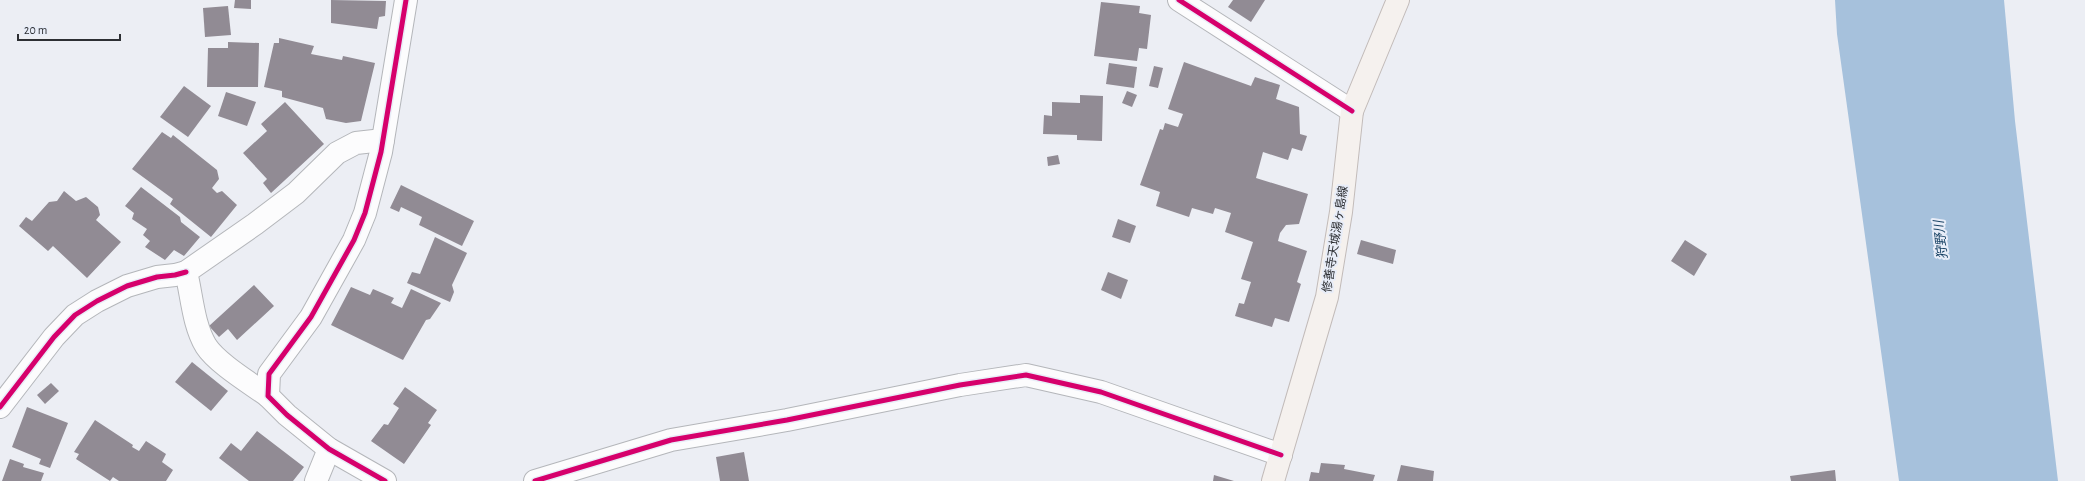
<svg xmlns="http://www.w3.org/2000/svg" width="2085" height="481" viewBox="0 0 2085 481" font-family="'Alegreya Sans','Noto Sans JP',sans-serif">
  <rect width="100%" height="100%" fill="#eceef4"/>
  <path fill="#a6c1dc" d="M1835,0h169l11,121 43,360h-159l-62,-447z"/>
  <g fill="#918b94">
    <path d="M235,0h16v9l-17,-1z"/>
    <path d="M331,0l55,1 -1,15 -6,1 -2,12 -46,-6z"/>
    <path d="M1233,0h32l-14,22 -23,-15z"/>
    <path d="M1101,2l39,4 -1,7 12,2 -4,34 -8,-1 -2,13 -43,-5z"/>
    <path d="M228,6l3,29 -26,2 -2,-29z"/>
    <path d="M279,38l35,8 -3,8 31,6 1,-4 32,7 -14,58 -15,2 -20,-4 -3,-11 -41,-11v-6l-18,-4 10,-44h5z"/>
    <path d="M228,42l31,1 -1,44h-51l1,-39h20z"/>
    <path d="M1184,62l67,24 4,-9 25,8 -4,14 23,8 1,27 7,2 -5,15 -10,-3 -4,12 -25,-8 -7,26 52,16 -9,30 -13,1 -6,8 -2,8 29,10 -10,31 4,2 -12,38 -14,-4 -3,9 -37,-11 4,-13 5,1 7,-22 -10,-3 12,-37 -28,-10 6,-19 -16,-5 -2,6 -21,-6 -3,9 -33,-11 4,-14 -20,-7 20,-56 3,1 2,-7 13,4 5,-13 -15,-5z"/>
    <path d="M1109,63l28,4 -3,21 -28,-4z"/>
    <path d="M1154,66l9,2 -5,20 -9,-2z"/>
    <path d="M184,86l27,20 -23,31 -28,-20z"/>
    <path d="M1127,91l10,4 -5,12 -10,-4z"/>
    <path d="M226,92l30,10 -9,24 -29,-10z"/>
    <path d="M1080,95l23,1 -1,45 -25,-1v-5l-34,-1 1,-19 8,1v-14l28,1z"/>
    <path d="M285,102l39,42 -53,49 -8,-10 4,-4 -24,-26 24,-22 -6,-7z"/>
    <path d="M162,132l9,6 2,-3 44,35 2,9 -7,9 5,5 5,-2 15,14 -26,32 -41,-33 3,-5 -41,-30z"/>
    <path d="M1058,155l2,9 -12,2 -1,-9z"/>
    <path d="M401,185l73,36 -12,25 -43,-21 3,-8 -21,-10 -2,5 -9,-4z"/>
    <path d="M141,187l39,30 1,5 19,15 -16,19 -10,-6 -9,10 -20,-13 5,-6 -7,-6 4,-6 -15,-10 2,-6 -9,-7z"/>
    <path d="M64,191l12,10 10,-4 12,10 2,8 -4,5 25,22 -34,36 -34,-32 -5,5 -29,-25 7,-9 6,4 17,-19 8,-1z"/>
    <path d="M1118,219l18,7 -6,17 -18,-6z"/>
    <path d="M435,237l32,16 -15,32 2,7 -4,10 -43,-19 5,-11 8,2z"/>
    <path d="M1361,240l35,10 -3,14 -36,-10z"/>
    <path d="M1685,240l22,14 -13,22 -23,-15z"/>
    <path d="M1108,272l20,8 -7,19 -20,-9z"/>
    <path d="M254,285l20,21 -37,34 -9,-11 -9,8 -10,-11z"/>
    <path d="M351,287l19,8 3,-6 21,9 -3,5 11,5 9,-19 30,14 -11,16 -4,1 -23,40 -72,-35z"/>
    <path d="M192,362l36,29 -17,20 -36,-29z"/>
    <path d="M51,383l8,8 -14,13 -8,-9z"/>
    <path d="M405,387l32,23 -9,13 3,2 -27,39 -33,-23 13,-17 4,1 11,-17 -6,-4z"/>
    <path d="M27,407l41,16 -18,45 -11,-4 2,-5 -29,-12z"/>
    <path d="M95,420l38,25 -1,2 7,4 7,-10 20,13 -4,8 11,8 -7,11h-47l-6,-4 -3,4 -34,-22 3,-5 -5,-2z"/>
    <path d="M257,431l47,36 -11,14h-44l-30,-23 12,-15 10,8z"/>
    <path d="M744,452l5,29h-29l-4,-24z"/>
    <path d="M10,459l14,5 -1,3 21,6 -3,8h-39z"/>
    <path d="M1321,463l24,2 -1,4 31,6 -2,6h-64l2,-9 8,1z"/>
    <path d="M1401,465l33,6 -1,10h-36z"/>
    <path d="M1835,470l1,11h-45l-1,-5z"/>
    <path d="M1214,475l20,6h-21z"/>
  </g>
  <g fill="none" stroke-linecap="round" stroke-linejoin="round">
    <g stroke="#b4b6ba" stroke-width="24">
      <g id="minor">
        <path d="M1179,0l173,111"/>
        <path d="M268,396c-18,-13 -51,-33 -62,-50 -13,-22 -14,-50 -20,-74l69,-48 41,-31 41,-40 19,-10 27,-3"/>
        <path d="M0,407l54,-70 21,-22 22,-14 30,-15 30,-9 18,-2 11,-3"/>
        <path d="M316,481l13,-32"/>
        <path d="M385,481l-56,-32 -42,-34 -19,-19 1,-22 42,-57 43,-77 11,-27 16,-61 25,-152"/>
        <path d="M535,481l136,-41 116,-20 173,-35 66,-10 75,17 180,63"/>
      </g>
    </g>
    <g stroke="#c2bbb9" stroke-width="24">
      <path id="major" d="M1273,481l54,-184 14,-85 11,-101 46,-111"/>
    </g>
    <use href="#minor" stroke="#fcfcfd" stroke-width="22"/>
    <use href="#major" stroke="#f5f1ee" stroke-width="22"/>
    <g stroke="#e8edf8" stroke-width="8">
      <g id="cycleway">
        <path d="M1179,0l173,111"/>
        <path d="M0,407l54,-70 21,-22 22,-14 30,-15 30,-9 18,-2 11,-3"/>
        <path d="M385,481l-56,-32 -42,-34 -19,-19 1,-22 42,-57 43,-77 11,-27 16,-61 25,-152"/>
        <path d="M535,481l136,-41 116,-20 173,-35 66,-10 75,17 180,63"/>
      </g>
    </g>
    <use href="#cycleway" stroke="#d6006c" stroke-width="5"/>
  </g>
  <g text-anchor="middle" stroke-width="4" stroke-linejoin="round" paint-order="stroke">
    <g font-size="12" fill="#2d2f33" stroke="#e8edf8">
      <text transform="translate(1335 239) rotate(-81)" y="4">修善寺天城湯ヶ島線</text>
    </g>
    <g font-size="13" font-style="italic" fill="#113c5f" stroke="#e8edf8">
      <text transform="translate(1940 240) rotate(-96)" y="5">狩野川</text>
    </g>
  </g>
  <path d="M18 34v6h102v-6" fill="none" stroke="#2d2f33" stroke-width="2"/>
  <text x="24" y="34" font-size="12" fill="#2d2f33" stroke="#e8edf8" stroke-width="3" paint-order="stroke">20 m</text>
</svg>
